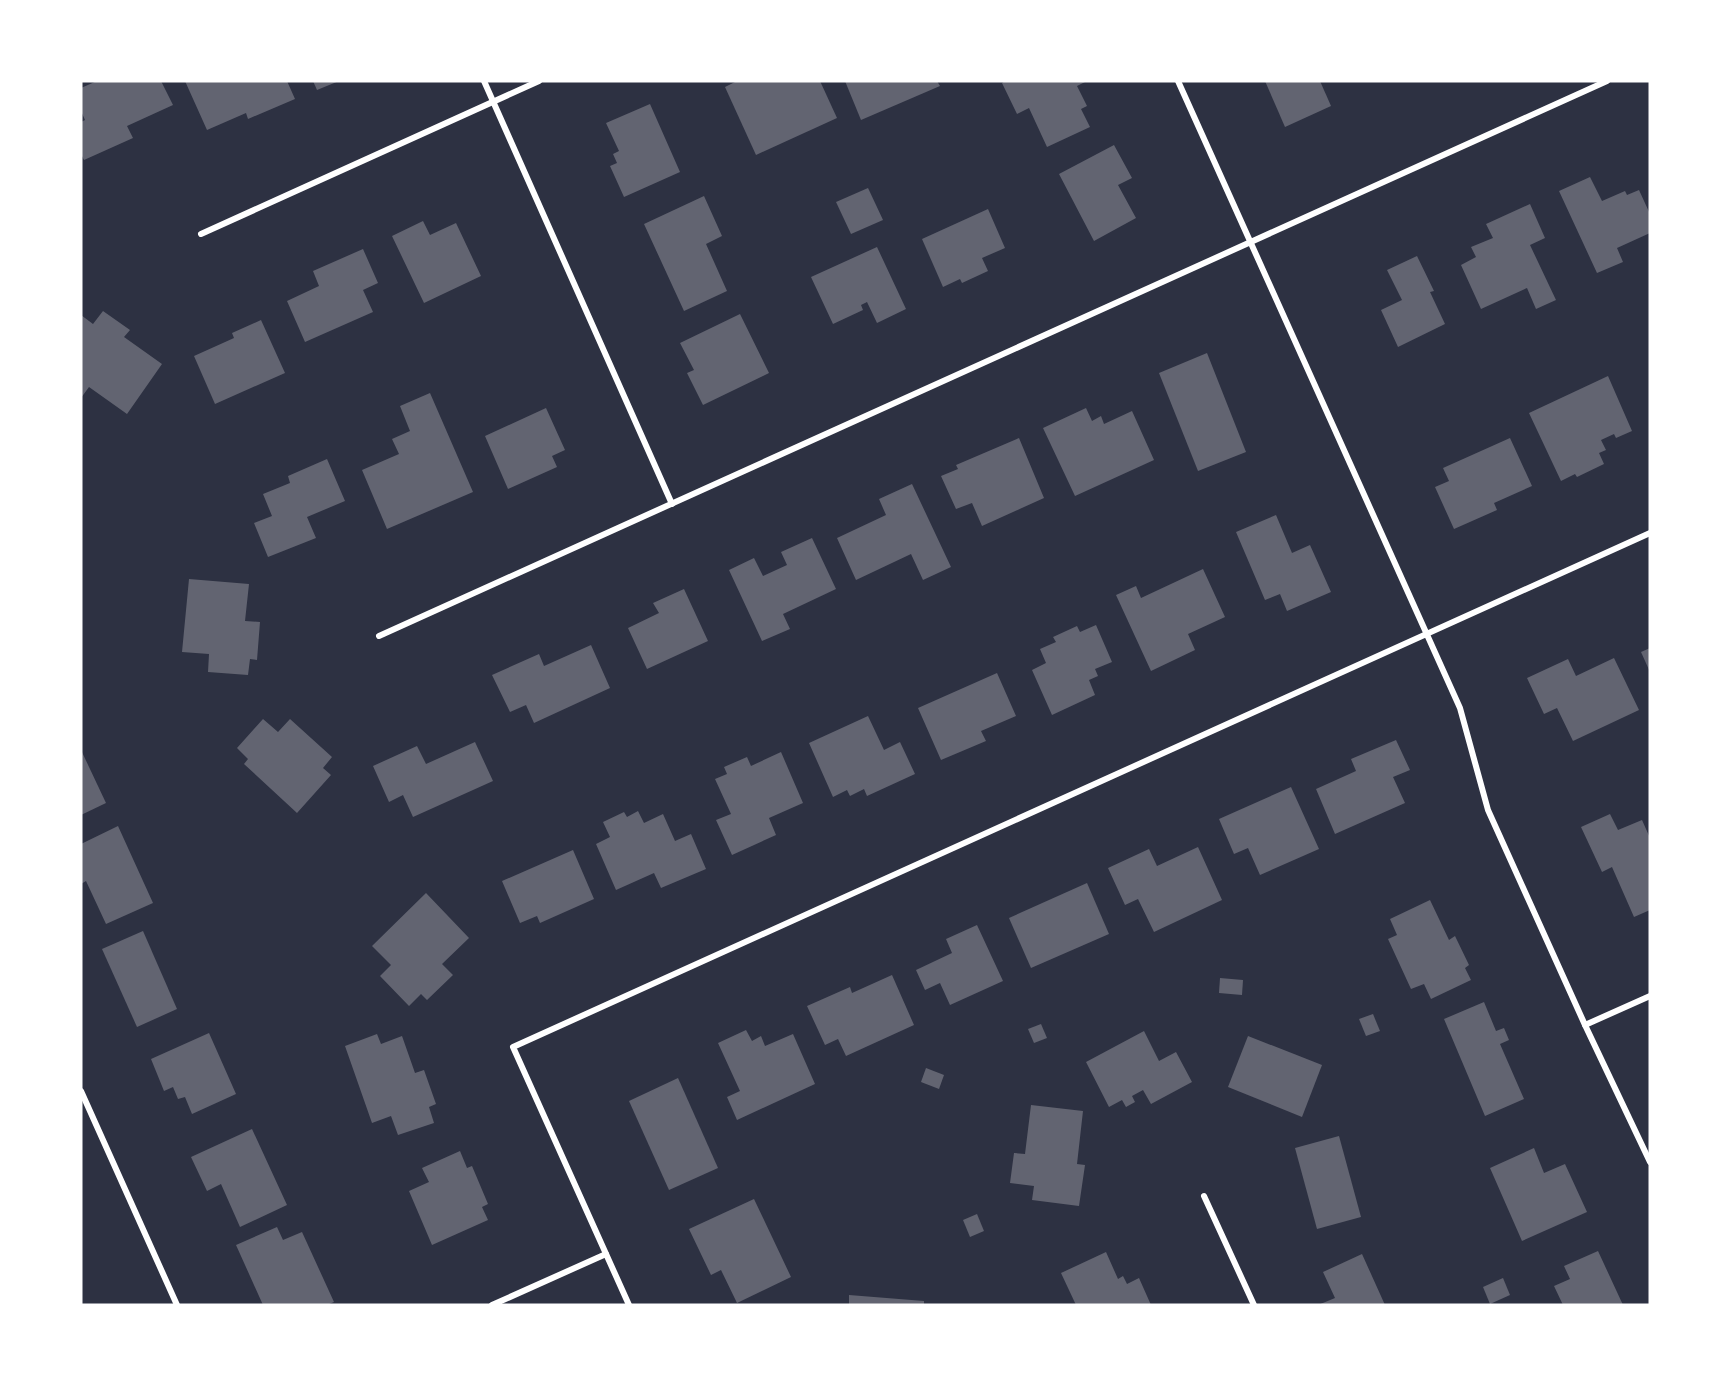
<svg xmlns="http://www.w3.org/2000/svg" width="1731" height="1386" viewBox="0 0 1731 1386" font-family="'IBM Plex Sans',sans-serif">
  <rect width="100%" height="100%" fill="#2d3142"/>
  <g fill="#626471">
    <path d="M97,81h64l12,24 -46,21 6,12 -49,22 -3,-6v-32l4,-2 -4,-9v-23z"/>
    <path d="M185,81h102l8,18 -47,20 -2,-6 -39,17z"/>
    <path d="M313,81h26l-22,9z"/>
    <path d="M737,81h83l17,37 -81,37 -31,-68z"/>
    <path d="M845,81h92l3,5 -79,34z"/>
    <path d="M1005,81h82l-10,5 10,20 -6,3 9,18 -43,20 -18,-39 -12,6 -15,-31z"/>
    <path d="M1265,81h55l11,25 -46,21z"/>
    <path d="M650,104l30,68 -56,25 -14,-31 7,-3 -4,-9 6,-3 -13,-28z"/>
    <path d="M1114,145l18,33 -14,7 18,33 -42,23 -35,-67z"/>
    <path d="M1590,177l12,24 23,-10 2,4 12,-5 11,24v19l-33,15 6,14 -26,11 -38,-82z"/>
    <path d="M868,188l15,32 -32,14 -15,-32z"/>
    <path d="M704,196l18,40 -16,8 21,47 -43,20 -40,-87z"/>
    <path d="M1530,204l15,34 -15,7 26,55 -20,9 -9,-21 -46,21 -20,-44 15,-8 -5,-10 22,-9 -7,-14z"/>
    <path d="M988,209l17,39 -23,10 6,13 -26,12 -2,-4 -17,8 -21,-48z"/>
    <path d="M423,221l7,14 26,-12 25,53 -57,27 -32,-67z"/>
    <path d="M877,247l29,62 -29,14 -10,-21 -6,3 2,5 -30,14 -22,-47z"/>
    <path d="M363,249l15,34 -15,7 10,22 -68,30 -18,-41 32,-15 -6,-15z"/>
    <path d="M1417,256l17,35 -4,1 15,32 -47,23 -17,-37 21,-10 -15,-30z"/>
    <path d="M103,311l27,19 -6,7 38,27 -35,50 -38,-27 -8,11v-83l12,9z"/>
    <path d="M740,314l29,59 -66,32 -16,-32 7,-3 -14,-27z"/>
    <path d="M261,320l24,53 -70,31 -21,-48 40,-18 -2,-5z"/>
    <path d="M1207,353l39,99 -48,19 -39,-98z"/>
    <path d="M1608,376l24,55 -16,7 -2,-4 -13,6 5,10 -7,3 5,11 -27,13 -2,-3 -14,7 -32,-68z"/>
    <path d="M430,393l43,99 -86,37 -25,-59 37,-16 -7,-15 18,-8 -10,-25z"/>
    <path d="M546,408l19,42 -13,6 5,11 -49,22 -23,-53z"/>
    <path d="M1086,408l6,13 9,-5 3,8 28,-13 22,49 -79,36 -32,-68z"/>
    <path d="M1019,438l25,60 -62,28 -10,-23 -16,6 -15,-33 17,-7 -2,-4z"/>
    <path d="M1510,438l22,48 -38,17 3,7 -43,19 -19,-42 14,-6 -6,-13z"/>
    <path d="M327,459l18,42 -38,16 9,21 -48,19 -14,-34 18,-7 -9,-22 27,-11 -2,-7z"/>
    <path d="M912,484l39,83 -28,13 -12,-26 -55,26 -19,-42 49,-23 -7,-16z"/>
    <path d="M1276,515l16,38 18,-8 21,47 -44,19 -7,-17 -15,6 -29,-68z"/>
    <path d="M812,538l24,51 -53,25 7,15 -28,12 -33,-71 25,-12 9,18 24,-11 -6,-13z"/>
    <path d="M1203,569l22,48 -37,17 7,16 -44,21 -35,-76 20,-9 5,12z"/>
    <path d="M189,579l60,5 -4,37 15,1 -3,38 -7,-1 -2,16 -40,-3 1,-18 -27,-2z"/>
    <path d="M684,589l24,52 -61,28 -19,-41 31,-15 -6,-10z"/>
    <path d="M1096,625l16,37 -17,7 3,7 -9,4 6,15 -43,20 -20,-45 14,-7 -6,-14 16,-7 -3,-5 24,-11 3,6z"/>
    <path d="M591,645l19,43 -76,35 -8,-18 -16,7 -18,-37 47,-21 5,12z"/>
    <path d="M1650,648v24l-9,-20z"/>
    <path d="M1614,658l25,52 -66,31 -16,-33 -13,6 -17,-36 41,-19 8,17z"/>
    <path d="M997,673l19,43 -35,15 5,10 -45,19 -23,-52z"/>
    <path d="M868,716l16,34 16,-8 15,32 -48,22 -3,-7 -14,7 -3,-6 -14,7 -24,-54z"/>
    <path d="M263,719l15,13 12,-13 42,38 -9,11 8,7 -34,38 -53,-49 4,-5 -11,-11z"/>
    <path d="M1396,740l14,30 -17,7 12,26 -70,31 -19,-45 40,-18 -5,-12z"/>
    <path d="M475,742l18,39 -80,36 -10,-22 -14,7 -16,-36 44,-20 9,18z"/>
    <path d="M81,750l25,53 -25,12z"/>
    <path d="M781,752l22,51 -34,15 7,17 -44,20 -16,-35 15,-6 -16,-35 12,-5 -3,-7 23,-10 4,9z"/>
    <path d="M1291,787l28,62 -59,26 -12,-27 -14,6 -15,-35z"/>
    <path d="M638,811l6,12 19,-9 12,27 16,-7 15,35 -45,19 -7,-15 -38,17 -20,-46 14,-7 -7,-15 21,-10 3,5z"/>
    <path d="M1610,814l8,16 24,-10 8,18v72l-16,7 -22,-50 -10,5 -21,-45z"/>
    <path d="M118,826l35,77 -47,21 -20,-43 -5,3v-40z"/>
    <path d="M1198,847l24,53 -68,32 -16,-33 -13,6 -17,-37 41,-19 8,17z"/>
    <path d="M573,850l21,49 -54,24 -3,-7 -17,7 -18,-42z"/>
    <path d="M1087,883l22,51 -78,34 -22,-50z"/>
    <path d="M426,893l43,45 -27,26 11,11 -26,25 -6,-6 -12,12 -29,-30 11,-11 -19,-19z"/>
    <path d="M1430,900l19,40 6,-4 14,29 -4,3 6,12 -40,19 -7,-15 -13,5 -23,-50 9,-4 -7,-16z"/>
    <path d="M977,925l26,56 -53,24 -10,-22 -15,7 -9,-20 36,-17 -6,-14z"/>
    <path d="M143,931l34,78 -40,18 -35,-78z"/>
    <path d="M892,975l22,50 -68,31 -8,-17 -13,6 -18,-39 43,-19 2,6z"/>
    <path d="M1220,978l23,2 -1,15 -23,-2z"/>
    <path d="M1484,1002l12,29 8,-3 5,12 -9,4 24,55 -39,17 -41,-97z"/>
    <path d="M1373,1014l7,17 -14,5 -7,-17z"/>
    <path d="M1041,1024l6,14 -13,5 -6,-14z"/>
    <path d="M746,1030l6,11 9,-5 4,10 28,-12 22,50 -78,36 -10,-23 13,-6 -22,-48z"/>
    <path d="M1144,1031l15,30 17,-9 16,30 -41,22 -8,-14 -11,6 3,6 -9,5 -4,-7 -13,7 -23,-45z"/>
    <path d="M209,1033l27,61 -44,20 -7,-17 -7,2 -5,-12 -9,4 -13,-32z"/>
    <path d="M377,1034l4,10 21,-8 13,37 9,-3 12,34 -7,3 5,16 -36,12 -7,-19 -19,7 -27,-77z"/>
    <path d="M1248,1036l74,29 -20,52 -74,-30z"/>
    <path d="M926,1068l18,7 -5,14 -18,-7z"/>
    <path d="M678,1078l40,90 -49,22 -40,-89z"/>
    <path d="M1031,1105l52,6 -6,53 8,1 -6,41 -47,-6 2,-14 -24,-3 4,-30 11,1z"/>
    <path d="M252,1129l35,76 -47,22 -19,-43 -14,7 -16,-34z"/>
    <path d="M1339,1136l22,81 -44,12 -22,-81z"/>
    <path d="M1534,1148l10,25 21,-9 22,48 -65,29 -32,-73z"/>
    <path d="M460,1151l7,17 5,-2 16,38 -6,3 6,13 -56,25 -23,-54 20,-9 -7,-14z"/>
    <path d="M754,1199l37,78 -54,26 -16,-33 -10,5 -22,-46z"/>
    <path d="M977,1214l7,17 -14,6 -7,-17z"/>
    <path d="M277,1227l6,13 19,-8 32,70 -7,3h-64l-27,-60z"/>
    <path d="M1598,1251l25,54h-60l-9,-19 16,-7 -6,-13z"/>
    <path d="M1106,1252l12,27 5,-3 4,8 12,-6 12,27h-75l-15,-32z"/>
    <path d="M1362,1254l23,51h-67l17,-7 -12,-26z"/>
    <path d="M1503,1278l7,17 -20,9 -7,-17z"/>
    <path d="M849,1295l75,6v4h-75z"/>
  </g>
  <g fill="none" stroke-linecap="round" stroke-linejoin="round">
    <g stroke="#fff" stroke-width="6">
      <path d="M484,81l188,423"/>
      <path d="M1178,81l282,627 28,102 97,215 65,137"/>
      <path d="M201,234l338,-153"/>
      <path d="M379,636l1228,-555"/>
      <path d="M1585,1025l65,-29"/>
      <path d="M81,1091l96,214"/>
      <path d="M1204,1196l50,109"/>
      <path d="M492,1305l114,-51"/>
      <path d="M629,1305l-116,-258 1137,-514"/>
    </g>
  </g>
  <rect width="1731" height="1386" fill="none" stroke="#ffffff" stroke-width="165"/>
</svg>
